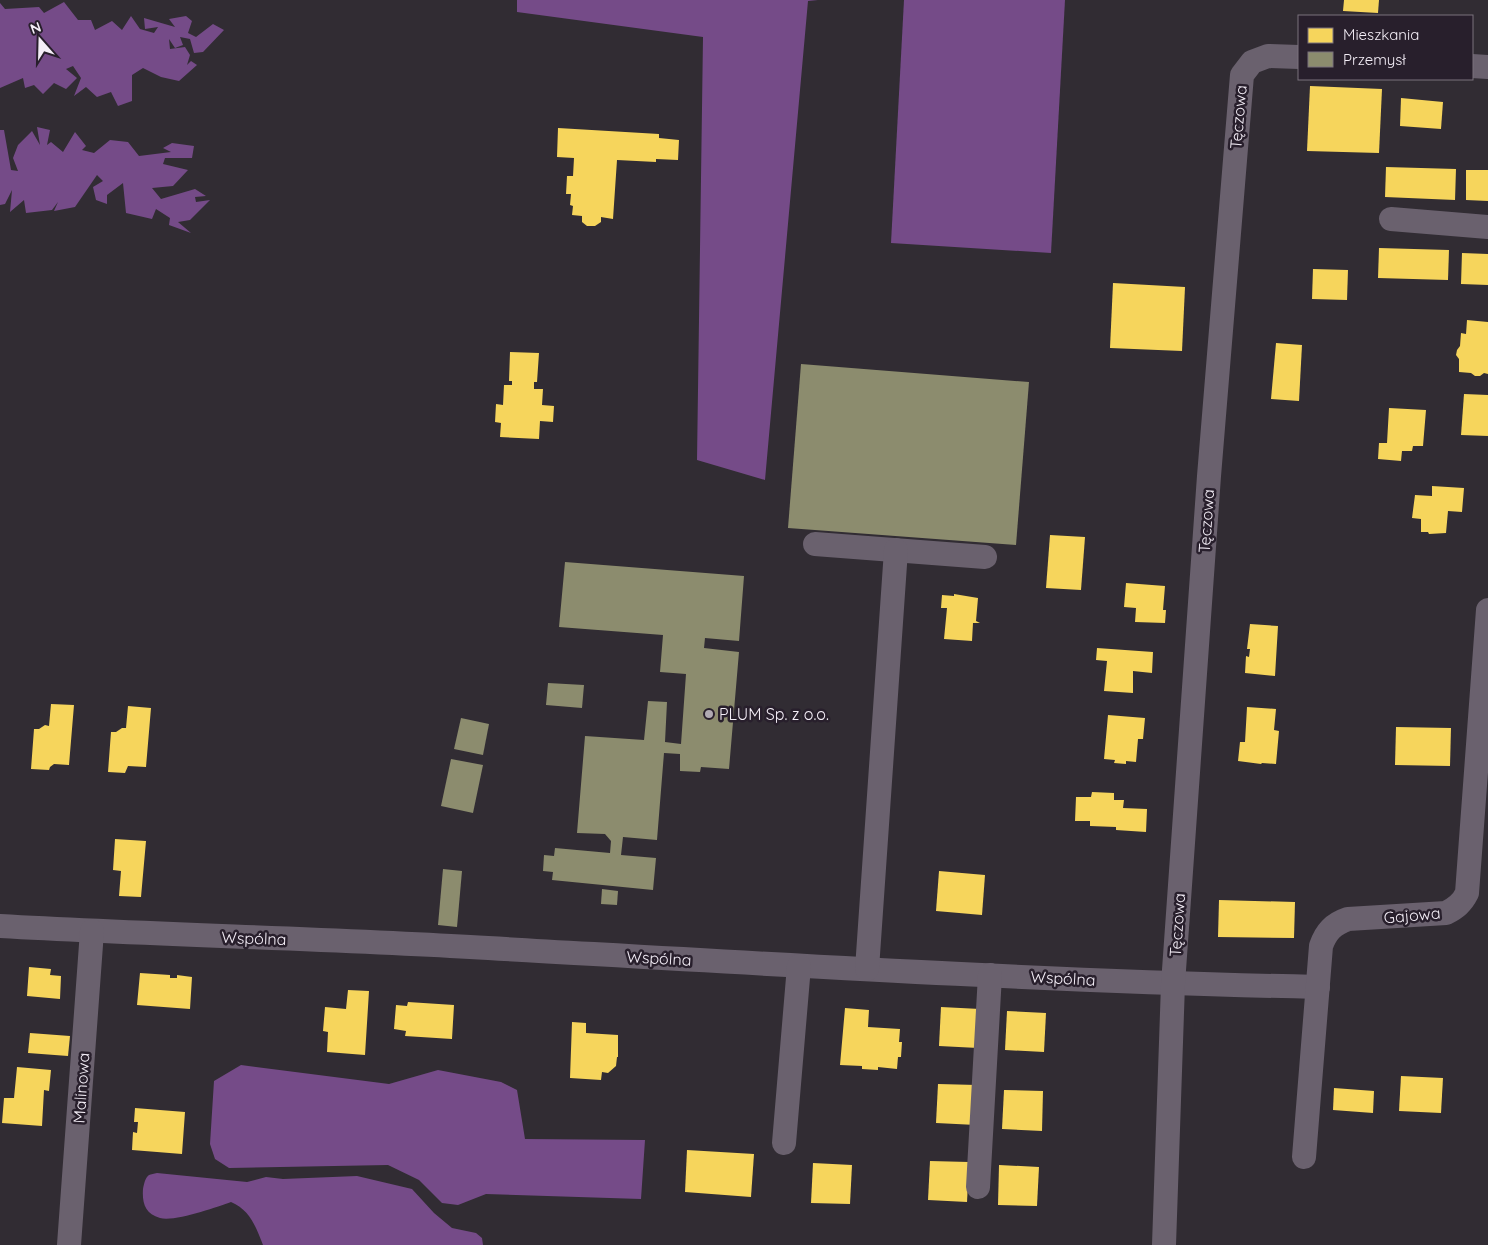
<svg xmlns="http://www.w3.org/2000/svg" width="1488" height="1245" viewBox="0 0 1488 1245" font-family="Quicksand,sans-serif">
  <rect width="100%" height="100%" fill="#312c33"/>
  <g fill="#754b88">
    <path d="M517,0h301l-10,1 -43,479 -68,-20 6,-423 -186,-25z"/>
    <path d="M904,0h161l-14,253 -160,-10z"/>
    <path d="M64,2l14,18h13l4,10 17,-9 10,9 9,-14 9,13 14,4 4,-6 -13,2 -1,-11 31,9 -6,-8 17,-3 6,5 -4,12 8,4 17,-13 11,6 -21,22 -9,1 -4,-14 -10,-2 3,8 -8,3 -6,-9 1,10 15,-2 5,8 -3,10 4,-4 6,4 -18,16 -18,-4 -18,-9 -11,7v26l-14,5 -7,-14 -14,5 -11,-10 -12,9 7,-18 -8,-12 -7,3 11,9 -11,11 -12,-6 -11,11 -9,-9 -9,3 -2,-10 -23,10v-85l5,6 34,-2 5,6z"/>
    <path d="M37,127l13,3 -3,15 4,-3 12,10 12,-20 11,14 -4,4 12,3 16,-13 18,2 11,14 32,-4 -8,-4 9,-5 22,3 -2,12h-27l-2,6 25,6 -15,16 -21,2 9,11 34,-10 11,7 -11,1 1,5 14,-2 -20,20 -12,2 13,11 -22,-8 1,-7 -14,-9 -4,10 -26,-6 -3,-30 -16,12v9l-11,-4 -3,-13 10,-6 -6,-6 -22,32 -21,4 4,-9 -6,8 -26,3 -2,-13 -14,12 2,-22 -7,14 -5,1v-75h4l7,40 7,1 -5,-13 5,-13 14,-14 8,14z"/>
    <path d="M241,1065l148,19 49,-14 63,12 16,8 8,49 120,1 -4,59 -155,-5 -28,11 -16,-2 -23,-23 -31,-15 -159,3 -14,-9 -5,-15 4,-63z"/>
    <path d="M157,1173l90,9 19,-5 17,2 74,-3 55,13 22,24 18,15 24,5 6,5 1,7h-220c-7,-18 -13,-35 -32,-43 -14,5 -56,20 -71,16 -15,-4 -18,-15 -17,-29 1,-5 2,-11 6,-14 2,-1 5,-1 8,-2z"/>
  </g>
  <g fill="#f6d55c">
    <path d="M1344,0h35l-1,13 -35,-2z"/>
    <path d="M1310,86l72,3 -3,64 -72,-2z"/>
    <path d="M1401,98l42,4 -2,27 -41,-3z"/>
    <path d="M558,128l101,6v4l20,2 -1,20 -22,-1v3l-39,-2 -4,59 -12,-2v5l-6,4h-8l-5,-4v-6l-10,-1 1,-9 -3,-1 1,-11h-5l1,-18h6l1,-18 -17,-1z"/>
    <path d="M1386,167l70,2 -1,31 -70,-3z"/>
    <path d="M1466,170h22v31l-22,-1z"/>
    <path d="M1379,248l70,2 -1,30 -70,-2z"/>
    <path d="M1462,253l26,1v31l-27,-1z"/>
    <path d="M1313,269l35,1 -1,30 -35,-1z"/>
    <path d="M1113,283l72,4 -3,64 -72,-3z"/>
    <path d="M1467,320l21,2v52l-4,-1 -4,3h-5l-4,-3 -12,-1v-13l-3,-4 1,-5 3,-4 1,-13 5,1z"/>
    <path d="M1276,343l26,2 -3,56 -28,-2z"/>
    <path d="M510,352l29,1 -2,29h-3v7h9l-1,16 12,1 -1,16 -13,-1 -1,18 -39,-2 1,-14 -6,-1 1,-18 7,1 1,-20h8v-4h-3z"/>
    <path d="M1464,394l24,1v41l-27,-1z"/>
    <path d="M1389,408l37,2 -3,36h-10l-1,5h-10l-1,10 -23,-2 1,-16h8z"/>
    <path d="M1432,486l32,2 -2,24 -14,-1 -2,22 -17,1 -1,-2h-7v-13l-9,-1 3,-23 17,1z"/>
    <path d="M1050,535l35,2 -4,53 -35,-2z"/>
    <path d="M1126,583l39,3 -2,24h3l-1,13 -30,-1 1,-14 -12,-1z"/>
    <path d="M954,594l24,4 -2,23 4,2h-7l-1,18 -28,-2 3,-31h-6l1,-13 12,1z"/>
    <path d="M1250,624l28,2 -3,50 -30,-3 1,-17 3,1 1,-8h-3z"/>
    <path d="M1097,648l56,4 -1,21 -19,-2v22l-29,-2 3,-30 -11,-1z"/>
    <path d="M51,704l23,1 -5,60 -15,-1 -4,3 -1,3 -18,-1 3,-40h5l6,-4 4,1z"/>
    <path d="M128,706l23,2 -5,59 -18,-1 -3,7 -17,-1 3,-40h5l6,-4h4z"/>
    <path d="M1247,707l29,2 -2,21 5,1 -3,33 -14,-1 -1,1 -23,-3 2,-19h5z"/>
    <path d="M1108,715l37,3 -2,21h-5l-2,23 -10,-1v3l-12,-1 1,-3 -11,-1z"/>
    <path d="M1396,727l55,1 -1,38 -55,-1z"/>
    <path d="M1092,792l22,1v7h10l-1,8 24,1 -1,23 -30,-2v-3l-26,-1v-5h-15l1,-24h15z"/>
    <path d="M115,839l31,2 -5,56 -22,-1 2,-25 -8,-1z"/>
    <path d="M939,871l46,4 -3,40 -46,-4z"/>
    <path d="M1219,900l76,2 -1,36 -76,-1z"/>
    <path d="M29,967l22,2 -1,6 11,1 -1,23 -33,-3z"/>
    <path d="M140,973l30,2v3h7v-3l15,2 -2,32 -53,-4z"/>
    <path d="M348,990l21,1 -4,64 -38,-3 1,-20 -5,-1 2,-24 21,2z"/>
    <path d="M408,1002l46,3 -2,34 -47,-3 1,-5 -12,-2 2,-24 11,1z"/>
    <path d="M941,1007l39,2 -2,39 -39,-2z"/>
    <path d="M845,1008l24,2 -1,17 32,2 -1,13h3l-1,15h-3l-1,12 -19,-2v3l-16,-1v-3l-22,-1z"/>
    <path d="M1007,1011l39,2 -2,39 -39,-2z"/>
    <path d="M572,1022l14,1v10l32,2v22h-1l-1,9 -8,7 -6,-1 -1,8 -31,-2z"/>
    <path d="M30,1033l40,3 -2,20 -40,-3z"/>
    <path d="M17,1067l34,3 -2,21 -5,-1 -2,36 -40,-3 2,-25h10z"/>
    <path d="M1401,1076l42,2 -2,35 -42,-2z"/>
    <path d="M938,1084l39,1 -1,40 -40,-2z"/>
    <path d="M1334,1088l40,3 -1,22 -40,-3z"/>
    <path d="M1004,1090l39,1 -1,40 -40,-2z"/>
    <path d="M135,1108l50,4 -3,42 -50,-4 1,-18 4,1 1,-11h-4z"/>
    <path d="M687,1150l67,4 -3,43 -66,-5z"/>
    <path d="M930,1161l39,1 -2,40 -39,-2z"/>
    <path d="M813,1163l39,2 -2,39 -39,-1z"/>
    <path d="M999,1165l40,2 -2,39 -39,-1z"/>
  </g>
  <g fill="#8c8c6e">
    <path d="M801,364l228,18 -13,163 -228,-17z"/>
    <path d="M565,562l179,14 -5,65 -34,-3 -1,10 35,4 -10,117 -28,-2 -1,5 -20,-1v-17l-16,-1 -7,87 -34,-3 -2,18 35,3 -3,32 -101,-10 1,-8 -10,-1 1,-16 10,1 1,-8 55,5 1,-12 -6,-7 -28,-1 8,-97 59,4 4,-39 19,1 -2,40 16,2 5,-70 -26,-2 3,-37 -104,-8z"/>
    <path d="M548,683l36,2 -2,23 -36,-3z"/>
    <path d="M461,718l28,6 -6,31 -29,-6z"/>
    <path d="M451,759l32,6 -10,48 -32,-7z"/>
    <path d="M443,869l19,2 -5,56 -19,-2z"/>
    <path d="M602,889l16,2 -1,14 -16,-1z"/>
  </g>
  <g fill="none" stroke-linecap="round" stroke-linejoin="round">
    <g stroke="#6a616e" stroke-width="24">
      <path d="M1472,66l16,1"/>
      <path d="M1391,219l97,8"/>
      <path d="M815,544l170,13"/>
      <path d="M0,926c157,9 314,12 470,21 283,16 565,34 848,40"/>
      <path d="M867,969l29,-419"/>
      <path d="M784,1143l15,-177"/>
      <path d="M1304,1157l17,-211c5,-14 12,-22 27,-27l98,-6c10,-5 16,-10 21,-20l21,-283"/>
      <path d="M978,1187l12,-212"/>
      <path d="M69,1245l23,-314"/>
      <path d="M1164,1245l9,-261 36,-508 33,-401 10,-13 16,-6 31,1"/>
    </g>
  </g>
  <circle fill="#b0aab2" stroke="#281f2c" stroke-width="2" cx="709" cy="714" r="5"/>
  <g text-anchor="middle" stroke-width="5" stroke-linejoin="round" paint-order="stroke">
    <g font-size="16" fill="#f4eef7" stroke="#281f2c">
      <text transform="translate(1238 117) rotate(-85)" y="6">Tęczowa</text>
      <text transform="translate(1206 521) rotate(-86)" y="6">Tęczowa</text>
      <text transform="translate(1412 915) rotate(-5)" y="6">Gajowa</text>
      <text transform="translate(1177 925) rotate(-86)" y="6">Tęczowa</text>
      <text transform="translate(254 938) rotate(2)" y="6">Wspólna</text>
      <text transform="translate(659 958) rotate(3)" y="6">Wspólna</text>
      <text transform="translate(1063 978) rotate(3)" y="6">Wspólna</text>
      <text transform="translate(81 1088) rotate(-86)" y="6">Malinowa</text>
    </g>
    <g font-size="16" fill="#f4eef7" stroke="#281f2c" text-anchor="start">
      <text x="719" y="720">PLUM Sp. z o.o.</text>
    </g>
  </g>
  <rect x="1298" y="15" width="175" height="65" fill="#281f2c" stroke="#7a727d"/>
  <rect x="1308" y="28" width="25" height="15" fill="#f6d55c" stroke="#7a727d"/>
  <text x="1343" y="40" font-size="15" fill="#f4eef7">Mieszkania</text>
  <rect x="1308" y="52" width="25" height="15" fill="#8c8c6e" stroke="#7a727d"/>
  <text x="1343" y="65" font-size="15" fill="#f4eef7">Przemysł</text>
  <g transform="translate(40 40) rotate(340)" stroke="#281f2c" stroke-width="4" paint-order="stroke">
  <path d="M0-4L9 19L0 12L-9 19Z" fill="#f4eef7"/>
  <text y="-8" font-size="14" font-weight="bold" text-anchor="middle" fill="#f4eef7">N</text>
  </g>
</svg>
